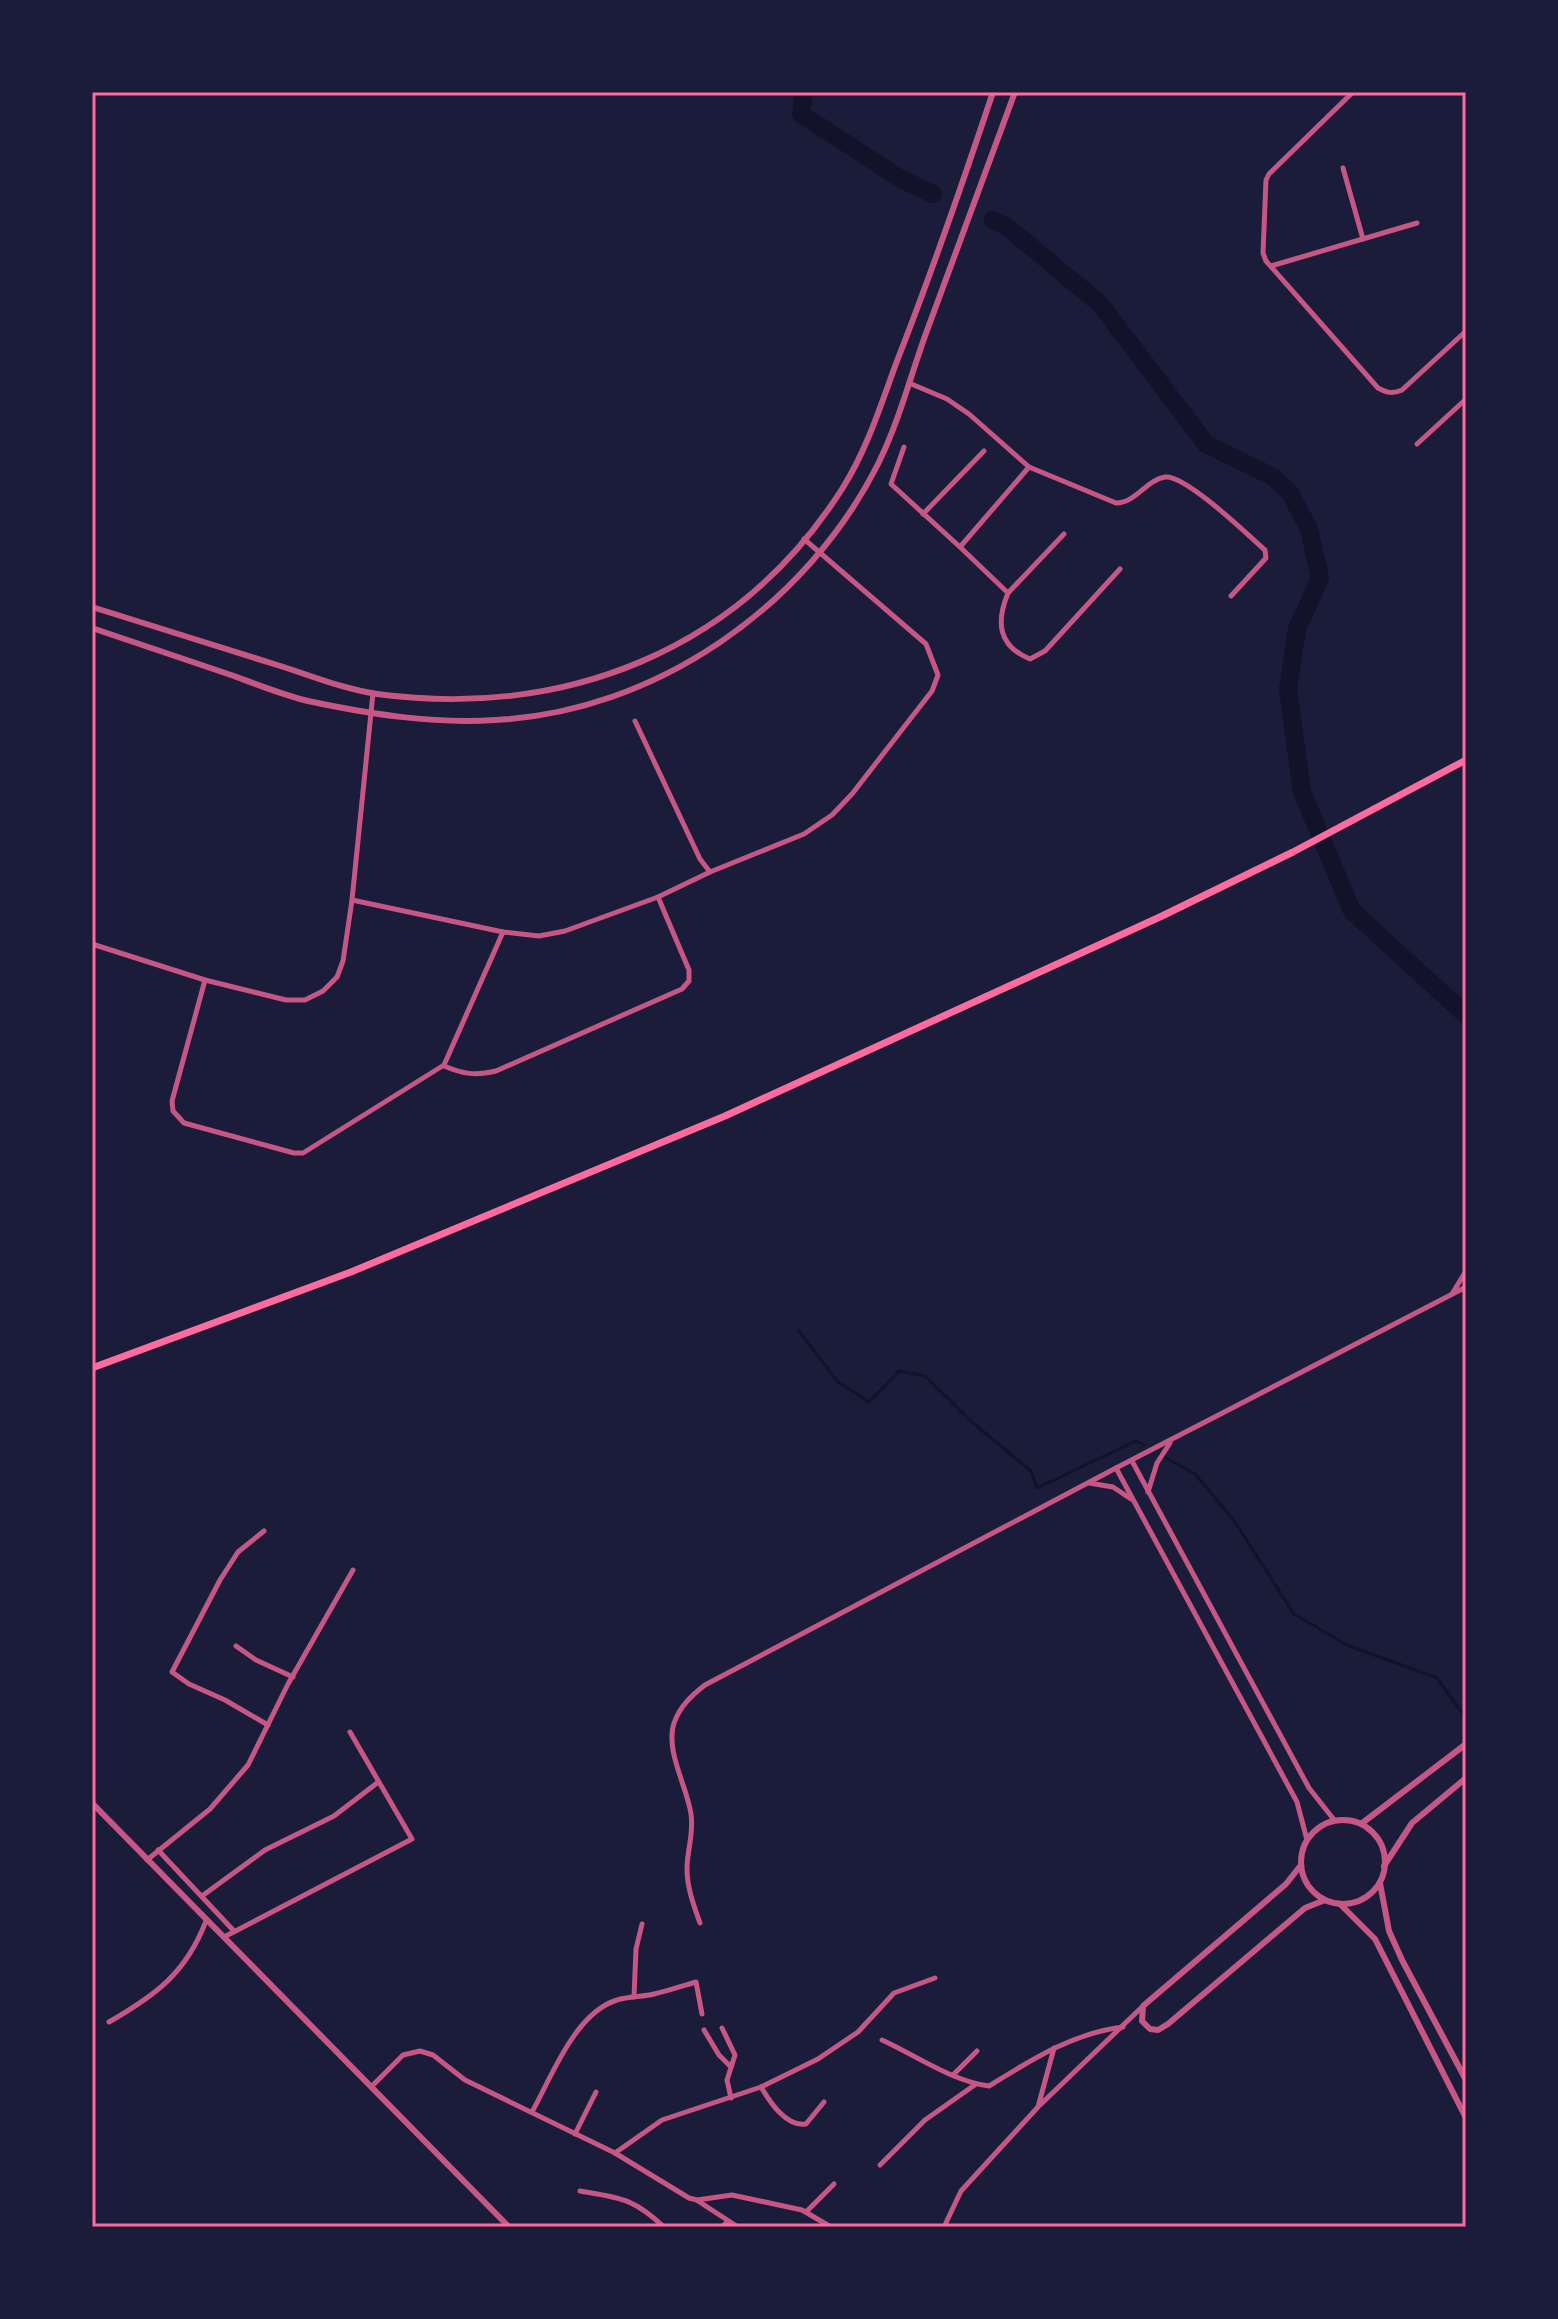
<svg xmlns="http://www.w3.org/2000/svg" width="1558" height="2319" viewBox="0 0 1558 2319" font-family="'Asap Condensed',sans-serif">
  <rect width="100%" height="100%" fill="#1b1b3a"/>
  <g fill="none" stroke-linecap="round" stroke-linejoin="round">
    <g stroke="#12122b" stroke-width="3">
      <path d="M798,1330l40,52 31,20 30,-31 26,5 48,47 58,48 6,17 99,-47 8,4"/>
      <path d="M1161,1455l34,19 38,45 61,95 53,31 90,33 29,40"/>
    </g>
    <g stroke="#12122b" stroke-width="18">
      <path d="M804,92l-3,22 100,65 32,15"/>
      <path d="M993,220l13,6 94,78 106,140 67,33 17,16 19,36 11,49 -23,51 -9,60 14,103 50,119 114,104"/>
    </g>
    <g stroke="#c65784" stroke-width="5">
      <path d="M1353,92l-84,82 -3,6 -3,73 3,8 112,127c9,5 15,6 24,2l64,-59"/>
      <path d="M1343,168l20,71"/>
      <path d="M1466,202v24"/>
      <path d="M1271,266l146,-43"/>
      <path d="M909,383l38,16 22,15 60,53 -69,80 48,46 56,-59"/>
      <path d="M1417,444l49,-45"/>
      <path d="M904,447l-13,37 69,63"/>
      <path d="M1029,467l87,36c20,0 30,-23 49,-26 20,-3 84,59 100,73l1,8 -35,38"/>
      <path d="M923,514l61,-63"/>
      <path d="M1008,593c-12,29 -10,53 22,66l15,-8 75,-82"/>
      <path d="M635,721l65,138 10,13"/>
      <path d="M352,900l151,32 36,4 26,-5 93,-34 52,-25 94,-38 28,-19 20,-21 80,-103 6,-16 -12,-31 -122,-105"/>
      <path d="M92,944l113,36 81,20h19l18,-9 14,-14 6,-16 9,-61 21,-207"/>
      <path d="M205,980l-33,121 1,10 11,12 110,30h9l141,-88 59,-133"/>
      <path d="M444,1066c19,8 31,10 52,5l186,-82 7,-8v-11l-31,-73"/>
      <path d="M1452,1294l14,-23"/>
      <path d="M1132,1461l177,327 26,33"/>
      <path d="M1116,1468l181,334 10,38"/>
      <path d="M1089,1483l24,4 18,12"/>
      <path d="M1148,1492l9,-29 13,-20"/>
      <path d="M264,1531l-26,21 -18,28 -48,92 17,12 36,16 43,25"/>
      <path d="M236,1646l20,14 37,17"/>
      <path d="M158,1850l76,81"/>
      <path d="M147,1860l63,-51 38,-44 40,-81 65,-114"/>
      <path d="M202,1896l63,-46 69,-34 43,-33"/>
      <path d="M700,1923c-6,-17 -13,-35 -13,-54 0,-19 7,-35 4,-55 -4,-28 -26,-63 -17,-91 6,-17 18,-28 31,-38l411,-217 350,-181"/>
      <path d="M224,1937l188,-98 -62,-107"/>
      <path d="M634,1997l2,-48 6,-25"/>
      <path d="M109,2022c47,-27 77,-49 97,-101"/>
      <path d="M722,2028l13,27 -8,25 4,18"/>
      <path d="M704,2030l15,25 12,12"/>
      <path d="M882,2040c33,15 72,42 107,46 42,-26 84,-53 134,-59"/>
      <path d="M953,2075l24,-24"/>
      <path d="M371,2087l32,-32 17,-4 13,4 32,25 150,73 74,45 8,2 35,-5 70,15 29,17"/>
      <path d="M761,2087c9,15 25,40 45,37l18,-22"/>
      <path d="M1040,2105l102,-98"/>
      <path d="M532,2112c20,-36 43,-99 85,-112 11,-4 25,-3 37,-6 14,-3 28,-8 42,-12l6,32"/>
      <path d="M575,2134l21,-42"/>
      <path d="M615,2153l47,-33 99,-33 57,-28 40,-27 36,-39 41,-15"/>
      <path d="M880,2165l45,-45 51,-36"/>
      <path d="M580,2191c41,7 53,7 84,36"/>
      <path d="M698,2201l40,26"/>
      <path d="M807,2211l27,-27"/>
      <path d="M722,2227l6,-6"/>
      <path d="M944,2227l17,-36 77,-84 16,-59"/>
    </g>
    <g stroke="#c65784" stroke-width="6">
      <path d="M92,607c61,19 121,38 182,57 33,10 68,25 103,30 187,25 362,-43 465,-205 25,-39 39,-85 55,-128 35,-89 66,-179 96,-269"/>
      <path d="M92,628c47,16 94,32 142,48 24,9 49,19 74,25 61,13 124,23 187,19 160,-8 311,-113 383,-256 20,-40 32,-86 47,-128 30,-81 60,-163 90,-244"/>
      <path d="M92,1803l417,424"/>
      <circle cx="1343" cy="1862" r="42"/>
      <path d="M1361,1824l105,-80"/>
      <path d="M1301,1865l-15,19 -143,122 -1,15 8,8 8,1 10,-6 137,-116 20,-8"/>
      <path d="M1384,1866l28,-43 54,-45"/>
      <path d="M1380,1883l9,48 13,29 64,120"/>
      <path d="M1340,1904l35,35 91,179"/>
    </g>
    <path stroke="#ff6b9d" stroke-width="7" d="M92,1368l259,-96 374,-156 437,-200 131,-64 173,-92"/>
  </g>
  <rect width="1558" height="2319" fill="none" stroke="#1b1b3a" stroke-width="188"/>
  <rect x="94" y="94" width="1370" height="2131" fill="none" stroke="#ff6b9d" stroke-width="3"/>
</svg>
